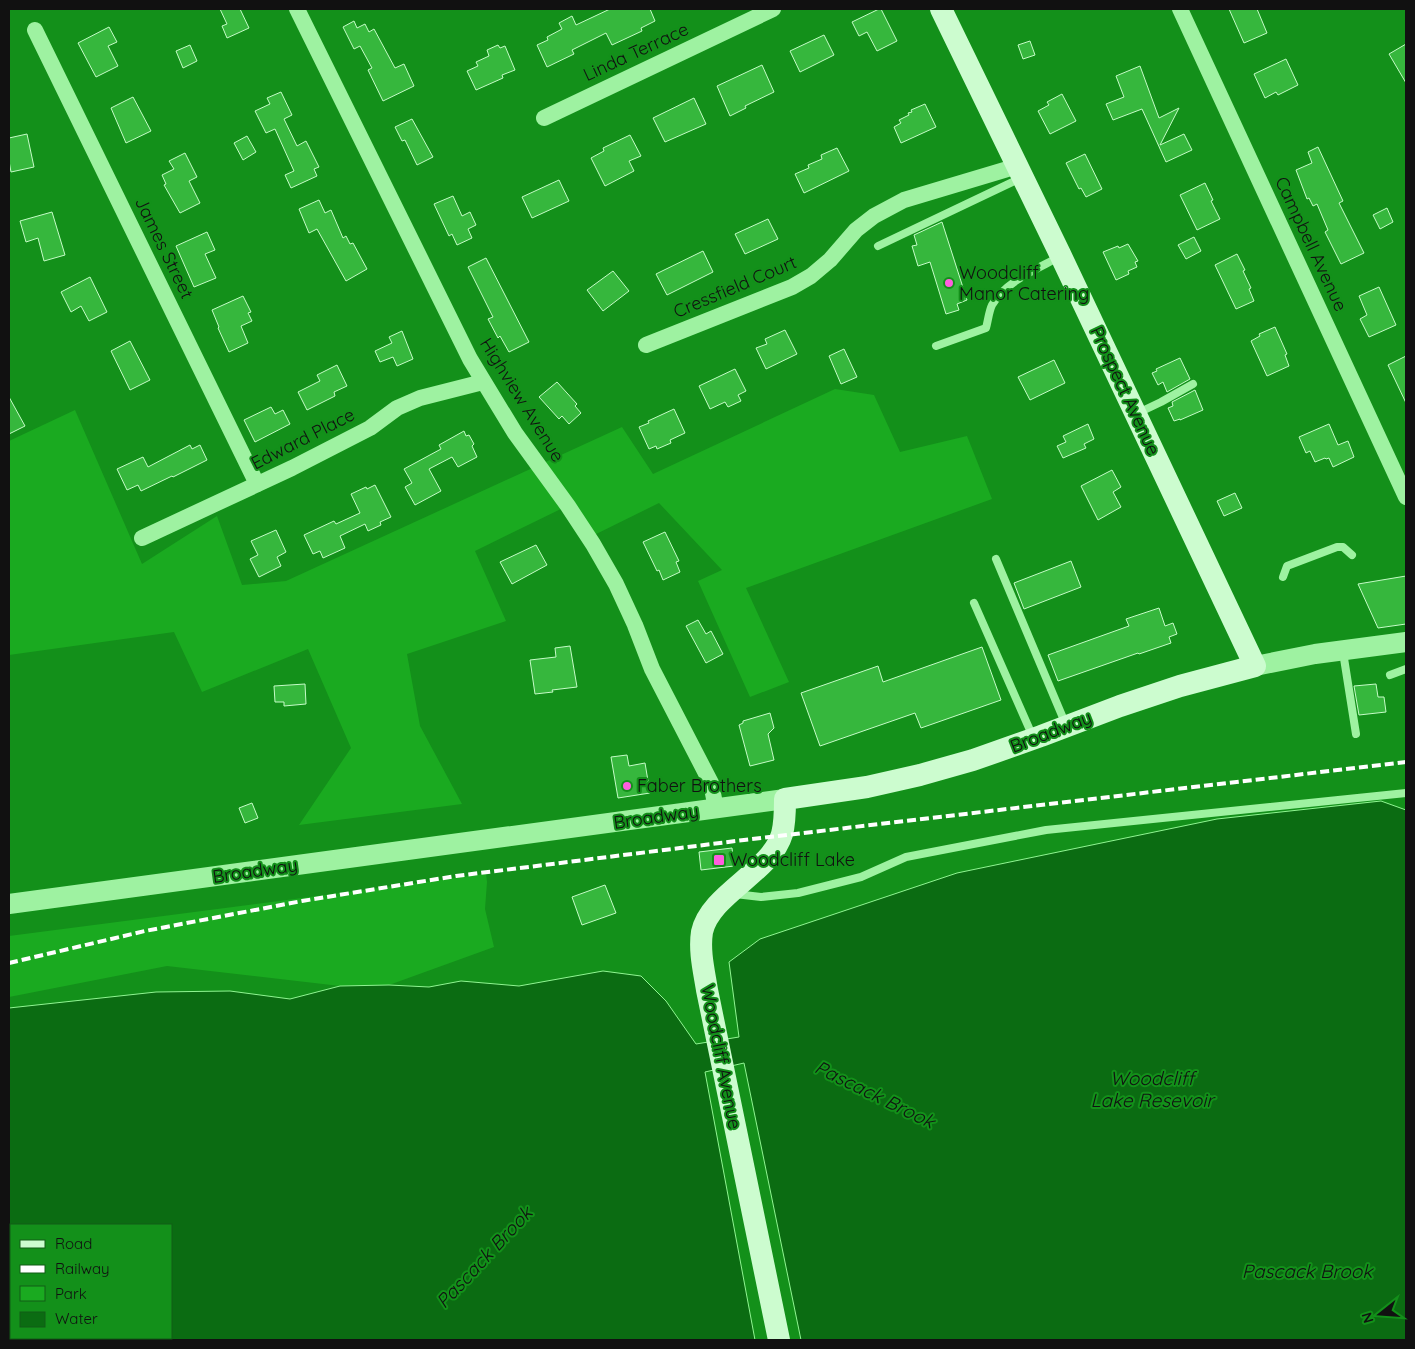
<svg xmlns="http://www.w3.org/2000/svg" width="1415" height="1349" viewBox="0 0 1415 1349" font-family="Quicksand,sans-serif">
  <rect width="100%" height="100%" fill="#13901a"/>
  <g fill="#1aaa20">
    <path d="M835,389l39,6 26,57 67,-16 25,63 -246,89 43,94 -39,15 -52,-116 24,-11 -63,-67 -75,37 -15,-35 -94,46 31,70 -99,33 13,72 42,78 -163,21 52,-77 -43,-99 -106,43 -28,-60 -165,23v-214l66,-31 67,154 75,-48 25,69 44,-4 336,-154 31,47z"/>
    <path d="M486,874l1,8 -2,27 9,38 -105,38 -49,1 -173,-20 -158,31v-61z"/>
  </g>
  <path fill="#0b6c12" stroke="#90f592" fill-rule="evenodd" d="M1381,801l25,9v530h-605l-57,-277 -39,9 50,268h-746v-332l147,-16 74,-1 60,8 50,-13 49,-1 40,2 32,-6 58,5 84,-15 38,5 25,25 30,43 43,-7 -10,-75 31,-23 197,-66 260,-54zM11,1225h160v113h-160z"/>
  <g fill="#36b73d" stroke="#c5fcc7">
    <path d="M220,9h20l9,19 -22,10 -5,-12 5,-2z"/>
    <path d="M610,9h40l5,12 -14,7 1,3 -30,14 -6,-12 -34,17 2,4 -27,13 -10,-22 11,-5 -1,-3 15,-8 -3,-6 13,-7 4,9z"/>
    <path d="M879,9h2l16,32 -20,10 -10,-19 -8,4 -7,-14z"/>
    <path d="M1229,9h28l10,24 -23,10z"/>
    <path d="M354,21l3,7 8,-4 4,8 5,-3 21,39 9,-4 10,22 -31,15 -15,-31 4,-2 -12,-22 -6,3 -11,-22z"/>
    <path d="M109,27l8,15 -9,4 10,20 -22,11 -18,-34z"/>
    <path d="M824,35l10,20 -34,17 -10,-21z"/>
    <path d="M1030,41l5,14 -12,4 -5,-14z"/>
    <path d="M1406,44v39l-17,-29z"/>
    <path d="M190,45l7,16 -14,7 -7,-17z"/>
    <path d="M498,45l2,3 5,-2 10,24 -13,5 1,3 -27,12 -9,-19 11,-5 -2,-4 13,-6 -2,-6z"/>
    <path d="M1286,59l12,26 -20,10 -2,-3 -11,6 -11,-24z"/>
    <path d="M762,65l12,27 -29,14 1,2 -16,8 -13,-30z"/>
    <path d="M1140,66l19,52 20,-10 -19,37 24,-11 8,16 -26,12 -24,-53 -29,11 -7,-16 18,-7 -8,-21z"/>
    <path d="M281,92l11,23 -8,4 13,27 9,-5 13,26 -5,2 3,7 -26,12 -6,-13 9,-4 -19,-42 -9,4 -11,-22 15,-7 -3,-6z"/>
    <path d="M1062,94l14,27 -26,13 -12,-23 11,-6 -2,-3z"/>
    <path d="M133,97l18,34 -25,12 -15,-35z"/>
    <path d="M694,98l12,26 -41,18 -12,-24z"/>
    <path d="M925,104l11,23 -35,16 -7,-16 7,-4 -2,-3 10,-5 -1,-2 4,-1 -1,-2z"/>
    <path d="M412,119l21,38 -16,8 -12,-25 -3,1 -7,-14z"/>
    <path d="M27,134l7,33 -23,5 -2,-11v-23z"/>
    <path d="M630,135l11,21 -12,5 5,10 -29,15 -14,-28 13,-7 -1,-3z"/>
    <path d="M247,136l9,16 -13,8 -9,-17z"/>
    <path d="M1318,147l25,54 -4,2 25,50 -23,11 -16,-32 3,-2 -11,-26 -4,2 -4,-8 -2,1 -11,-29 16,-7 -4,-11z"/>
    <path d="M837,148l12,23 -45,22 -9,-19 14,-6 -1,-3 14,-6 -1,-4z"/>
    <path d="M185,153l12,24 -8,4 11,22 -20,10 -16,-28 2,-1 -4,-9 12,-6 -5,-8z"/>
    <path d="M1085,154l17,35 -16,8 -5,-9 -2,1 -13,-26z"/>
    <path d="M559,180l10,21 -37,17 -10,-21z"/>
    <path d="M1205,183l8,17 -2,1 9,18 -23,11 -17,-35z"/>
    <path d="M453,196l9,20 8,-4 6,13 -8,4 4,9 -15,7 -5,-11 -3,2 -15,-32z"/>
    <path d="M319,200l6,13 6,-3 12,28 3,-2 4,8 3,-1 14,26 -21,12 -29,-52 -8,4 -10,-24z"/>
    <path d="M1387,208l6,14 -13,7 -7,-14z"/>
    <path d="M52,212l13,43 -21,6 -6,-23 -12,4 -6,-21z"/>
    <path d="M768,219l10,20 -33,15 -10,-20z"/>
    <path d="M942,222l25,78 -10,4 2,6 -13,4 -16,-52 -12,4 -6,-20 5,-1 -3,-10z"/>
    <path d="M207,232l8,18 -10,4 11,24 -22,9 -18,-41z"/>
    <path d="M1194,237l7,14 -15,8 -8,-14z"/>
    <path d="M1128,244l10,17 -3,1 2,5 -9,4 1,3 -13,6 -13,-28 15,-6 1,2z"/>
    <path d="M703,251l10,21 -46,23 -11,-21z"/>
    <path d="M1237,254l8,16 -2,1 8,17 -2,1 5,12 -18,8 -21,-44z"/>
    <path d="M486,258l43,84 -20,10 -9,-16 -2,2 -10,-19 5,-2 -25,-50z"/>
    <path d="M613,271l16,20 -26,20 -16,-21z"/>
    <path d="M90,277l17,35 -18,9 -8,-15 -10,6 -10,-20z"/>
    <path d="M1379,287l17,38 -27,12 -9,-18 7,-4 -8,-19z"/>
    <path d="M243,296l8,16 -3,1 4,8 -11,5 7,17 -19,9 -11,-24 1,-1 -7,-17z"/>
    <path d="M1275,327l12,27 -2,1 4,11 -22,10 -16,-35 9,-5 -1,-2z"/>
    <path d="M785,330l12,24 -31,15 -10,-21 11,-4 -2,-5z"/>
    <path d="M402,331l11,28 -16,7 -4,-9 -13,5 -5,-11 17,-8 -3,-6z"/>
    <path d="M130,341l20,39 -20,10 -19,-39z"/>
    <path d="M844,349l13,28 -16,7 -12,-28z"/>
    <path d="M1406,356v47l-18,-38z"/>
    <path d="M1180,358l10,21 -23,13 -4,-10 -5,3 -6,-12 5,-2 -1,-2z"/>
    <path d="M1054,360l11,23 -35,17 -12,-23z"/>
    <path d="M337,365l10,21 -13,6 1,4 -28,14 -9,-18 22,-11 -3,-6z"/>
    <path d="M735,369l11,22 -8,4 3,6 -13,6 -3,-5 -15,7 -11,-23z"/>
    <path d="M557,382l20,22 -2,2 6,7 -12,11 -7,-8 -3,3 -20,-22z"/>
    <path d="M1195,390l8,20 -23,10v-1l-6,2 -6,-13 5,-2 -1,-4z"/>
    <path d="M9,397l16,29 -16,8z"/>
    <path d="M271,407l4,7 8,-4 7,14 -35,18 -11,-22z"/>
    <path d="M674,409l11,24 -15,7 1,3 -14,6 -1,-3 -7,3 -10,-22 10,-4 -1,-2z"/>
    <path d="M1088,424l6,15 -10,5 2,4 -23,10 -6,-12 9,-4 -3,-6z"/>
    <path d="M1329,424l9,21 10,-4 6,16 -21,10 -4,-9 -3,1 -1,-1 -10,4 -5,-11 -4,2 -7,-16z"/>
    <path d="M464,431l2,5 3,-1 5,9 -2,2 5,11 -19,10 -6,-10 -23,12 12,22 -26,14 -10,-18 7,-4 -8,-14 37,-20 -2,-4z"/>
    <path d="M190,445l2,4 8,-4 7,15 -34,17 -1,-1 -31,15 -3,-6 -11,5 -10,-21 26,-12 5,10z"/>
    <path d="M1112,470l9,17 -8,5 8,15 -23,13 -17,-34z"/>
    <path d="M375,485l16,32 -11,5 1,3 -13,6 -3,-7 -25,12 5,12 -22,10 -3,-7 -7,3 -9,-19 30,-14 2,3 24,-11 -9,-19 15,-7 1,2z"/>
    <path d="M1235,493l7,15 -18,8 -7,-15z"/>
    <path d="M276,530l10,22 -9,5 4,9 -22,11 -9,-18 8,-4 -7,-14z"/>
    <path d="M665,532l14,29 -3,1 4,10 -17,8 -4,-10 -2,1 -14,-29z"/>
    <path d="M536,545l11,20 -35,19 -12,-22z"/>
    <path d="M1071,561l10,26 -57,22 -10,-26z"/>
    <path d="M1406,576v48l-28,4 -20,-44z"/>
    <path d="M1159,608l6,18 8,-3 4,11 -8,3 2,6 -32,11 -1,-1 -80,28 -10,-26 81,-29 -3,-7z"/>
    <path d="M698,620l8,14 5,-3 12,23 -17,9 -20,-37z"/>
    <path d="M570,646l7,41 -25,3 1,2 -18,2 -5,-34 26,-3 -1,-9z"/>
    <path d="M982,647l19,53 -80,28 -6,-15 -95,33 -19,-53 77,-27 5,16z"/>
    <path d="M305,684l1,20 -22,2v-4h-9l-1,-16z"/>
    <path d="M1376,684l2,13h6l2,15 -27,3 -5,-29z"/>
    <path d="M770,713l4,15 -6,6 6,26 -24,6 -11,-41 4,-2v-2z"/>
    <path d="M627,755l2,11 16,-3 5,30 -32,5 -7,-41z"/>
    <path d="M252,803l6,15 -13,5 -6,-15z"/>
    <path d="M732,848l2,18 -33,4 -2,-18z"/>
    <path d="M605,885l11,28 -34,12 -10,-28z"/>
  </g>
  <g fill="none" stroke-linecap="round" stroke-linejoin="round">
    <g stroke="#9ef2a1" stroke-width="8">
      <path d="M878,246l143,-68"/>
      <path d="M936,346l50,-18c2,-7 3,-17 6,-23 14,-24 45,-36 67,-48"/>
      <path d="M1138,413l23,-11 32,-18"/>
      <path d="M996,559l70,166"/>
      <path d="M1283,577l4,-11 50,-19h6l9,8"/>
      <path d="M974,603l59,134"/>
      <path d="M1343,652l13,82"/>
      <path d="M1390,675l16,-6"/>
      <path d="M735,894l26,3 37,-4 63,-16 45,-20 140,-27 360,-37"/>
    </g>
    <g stroke="#9ef2a1" stroke-width="16">
      <path d="M297,9l173,350 45,74 53,73 25,38 23,40 19,41 17,44 59,114 5,26"/>
      <path d="M1180,9l226,488"/>
      <path d="M35,30l222,454"/>
      <path d="M544,118l229,-109"/>
      <path d="M646,345l146,-58 19,-11 19,-16 26,-30 18,-14 30,-16 114,-34"/>
      <path d="M142,538l150,-70 78,-40 27,-20 23,-10 63,-16"/>
    </g>
    <g stroke="#9ef2a1" stroke-width="20">
      <path d="M1255,666l60,-12 91,-12"/>
      <path d="M9,904l776,-105"/>
    </g>
    <path stroke="#ccfccf" stroke-width="22" d="M779,1340l-72,-350c-3,-19 -8,-39 -5,-58 8,-38 69,-60 80,-98 3,-11 3,-23 3,-35l82,-12 53,-12 53,-15 68,-24 79,-30 60,-20 75,-20 -195,-412 -119,-245"/>
    <path stroke="#fff" stroke-width="4" stroke-dasharray="9 4" stroke-linecap="butt" d="M9,963l136,-32 157,-30 154,-25 288,-36 662,-78"/>
  </g>
  <g fill="#ff5ede" stroke="#13901a" stroke-width="2">
    <circle cx="949" cy="283" r="5"/>
    <circle cx="627" cy="786" r="5"/>
    <rect x="713" y="854" width="12" height="12" rx="2.5"/>
  </g>
  <g text-anchor="middle" stroke-width="4" stroke-linejoin="round" paint-order="stroke">
    <g font-size="18" fill="#111" stroke="#13901a">
      <text transform="translate(636 52) rotate(-25)" y="6">Linda Terrace</text>
      <text transform="translate(1311 244) rotate(65)" y="6">Campbell Avenue</text>
      <text transform="translate(164 248) rotate(64)" y="6">James Street</text>
      <text transform="translate(735 287) rotate(-23)" y="6">Cressfield Court</text>
      <text transform="translate(1125 391) rotate(65)" y="6">Prospect Avenue</text>
      <text transform="translate(522 400) rotate(58)" y="6">Highview Avenue</text>
      <text transform="translate(303 439) rotate(-27)" y="6">Edward Place</text>
      <text transform="translate(1051 732) rotate(-21)" y="6">Broadway</text>
      <text transform="translate(656 817) rotate(-8)" y="6">Broadway</text>
      <text transform="translate(255 871) rotate(-8)" y="6">Broadway</text>
      <text transform="translate(721 1057) rotate(79)" y="6">Woodcliff Avenue</text>
    </g>
    <g font-size="18" fill="#111" stroke="#13901a" text-anchor="start">
      <text x="959" y="279">Woodcliff<tspan x="959" dy="21">Manor Catering</tspan></text>
      <text x="637" y="792">Faber Brothers</text>
      <text x="730" y="866">Woodcliff Lake</text>
    </g>
    <g font-size="19" font-style="italic" fill="#111" stroke="#13901a">
      <text x="1152" y="1085">Woodcliff<tspan x="1152" dy="22">Lake Resevoir</tspan></text>
      <text transform="translate(875 1094) rotate(26)" y="7">Pascack Brook</text>
      <text transform="translate(484 1257) rotate(-47)" y="7">Pascack Brook</text>
      <text x="1307" y="1278">Pascack Brook</text>
    </g>
  </g>
  <rect width="1415" height="1349" fill="none" stroke="#111111" stroke-width="20"/>
  <rect x="10" y="1224" width="162" height="115" fill="#13901a" stroke="#125d16"/>
  <rect x="20" y="1240" width="25" height="8" fill="#ccfccf" stroke="#125d16"/>
  <text x="55" y="1249" font-size="15" fill="#111111">Road</text>
  <rect x="20" y="1265" width="25" height="8" fill="#ffffff" stroke="#125d16"/>
  <text x="55" y="1274" font-size="15" fill="#111111">Railway</text>
  <rect x="20" y="1286" width="25" height="15" fill="#1aaa20" stroke="#125d16"/>
  <text x="55" y="1299" font-size="15" fill="#111111">Park</text>
  <rect x="20" y="1312" width="25" height="15" fill="#0b6c12" stroke="#125d16"/>
  <text x="55" y="1324" font-size="15" fill="#111111">Water</text>
  <g transform="translate(1380 1314) rotate(253)" stroke="#13901a" stroke-width="4" paint-order="stroke">
  <path d="M0-4L9 19L0 12L-9 19Z" fill="#111111"/>
  <text y="-8" font-size="14" font-weight="bold" text-anchor="middle" fill="#111111">N</text>
  </g>
</svg>
